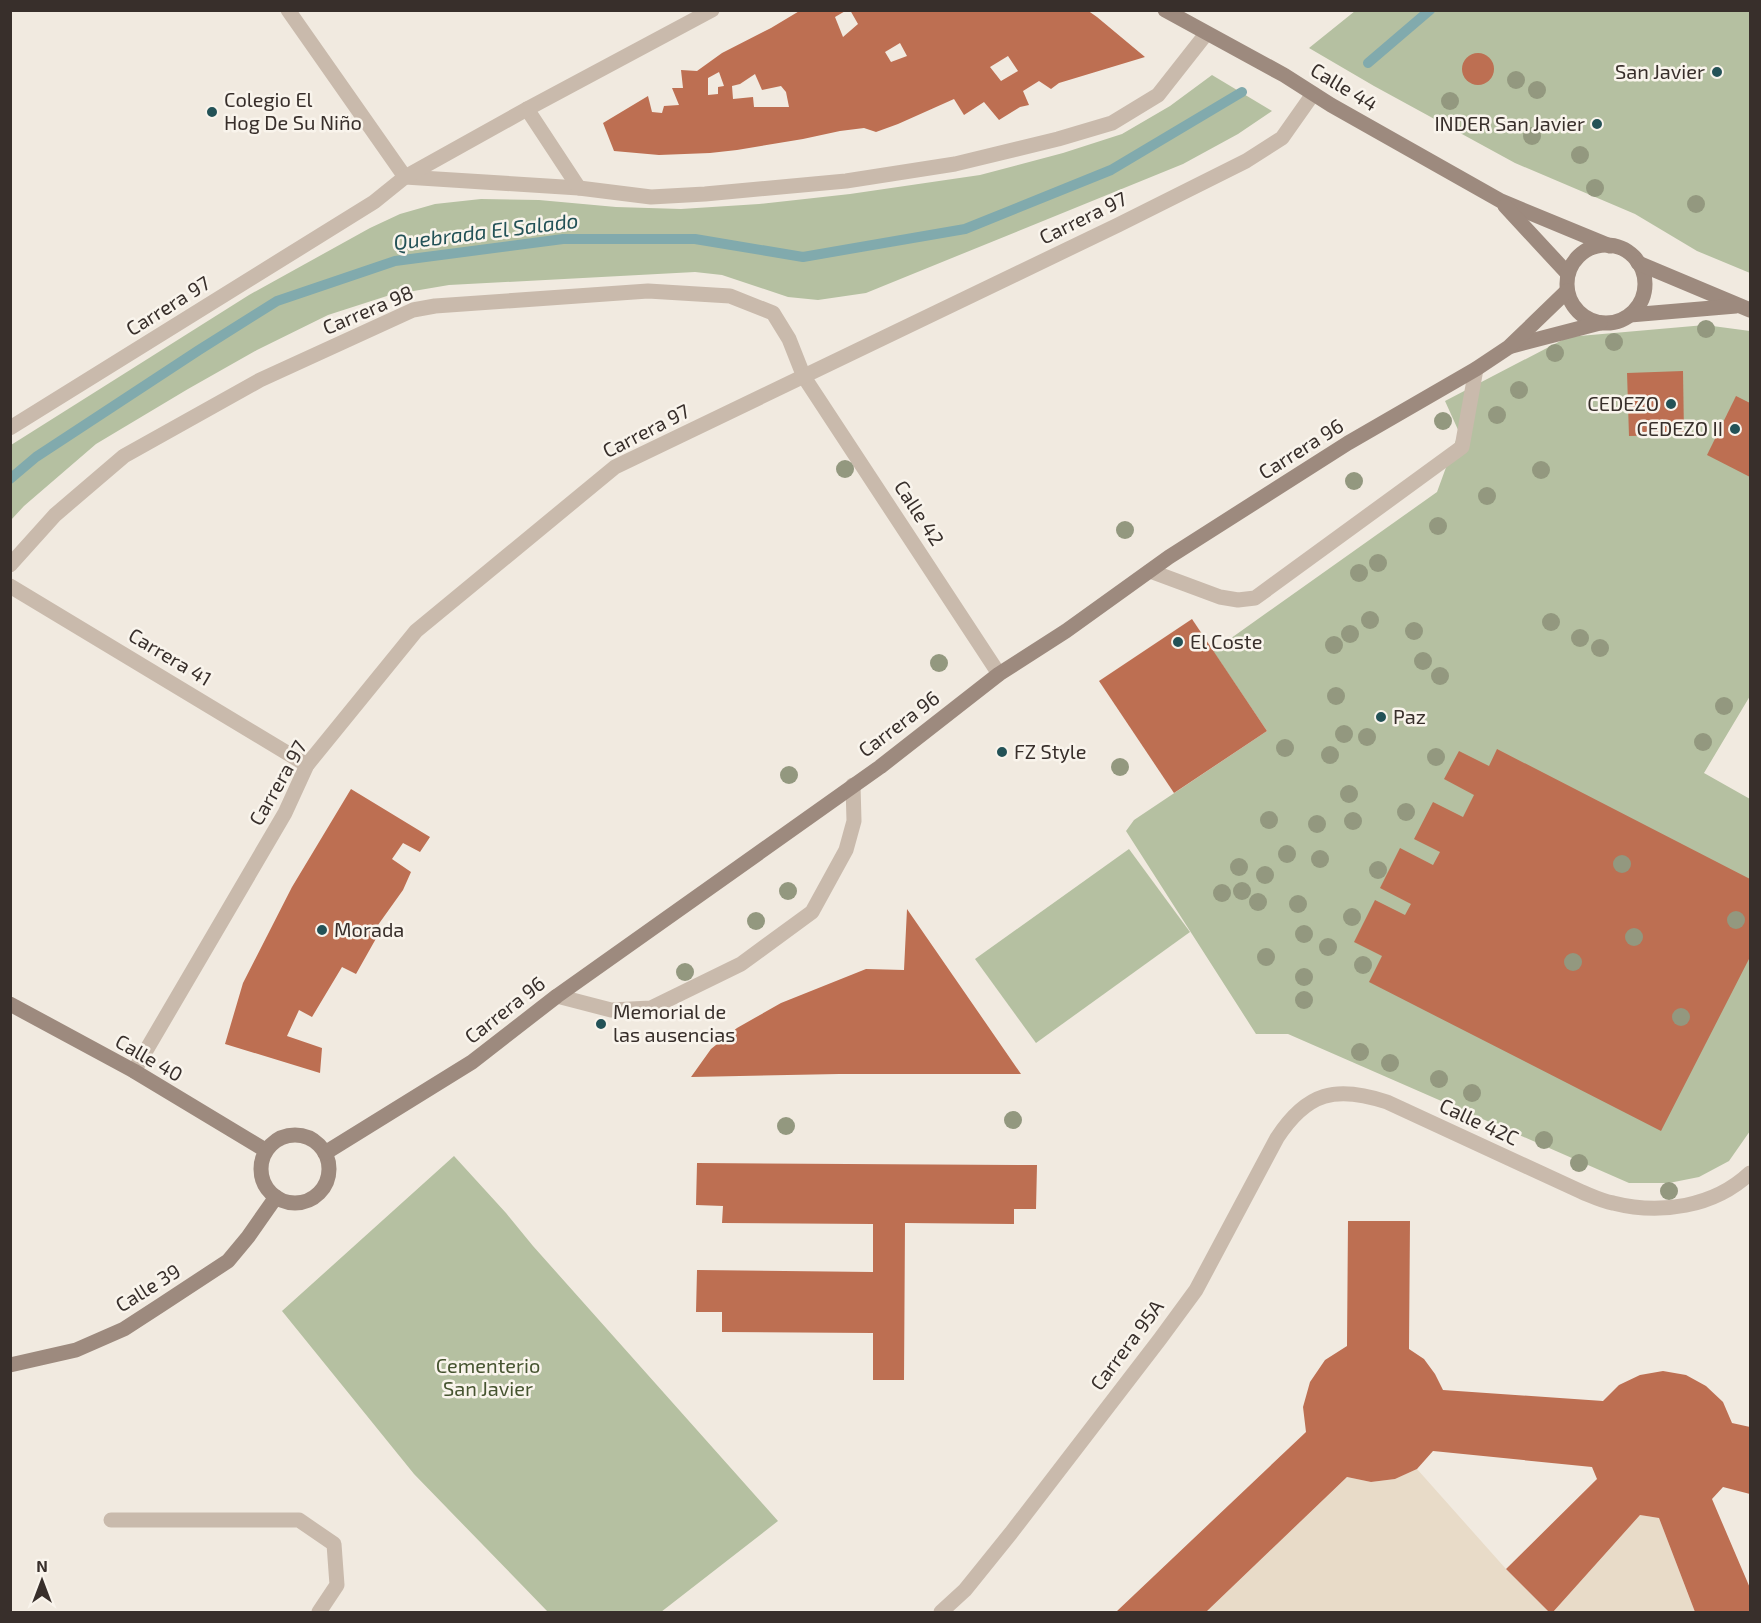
<svg xmlns="http://www.w3.org/2000/svg" width="1761" height="1623" viewBox="0 0 1761 1623" font-family="'Exo 2',sans-serif">
  <rect width="100%" height="100%" fill="#f1eae0"/>
  <g fill="#b5c0a1">
    <path d="M1355,11h395v262l-53,-22 -62,-37 -120,-51 -141,-77 -65,-38z"/>
    <path d="M1212,75l60,36 -34,23 -55,30 -317,129 -48,7 -30,-3 -66,-22 -27,-3 -246,13 -59,10 -62,20 -71,35 -69,39 -92,55 -72,62 -13,14v-75l238,-150 121,-67 30,-14 35,-10 46,-5 58,1 77,7 65,2 78,-5 91,-10 130,-19 83,-22 59,-19 48,-28z"/>
    <path d="M1705,325l45,6v365l-46,77 46,26v332l-21,30 -30,16 -30,6h-40l-341,-149h-32l-130,-203 8,-11 133,-89 -54,-80 224,-159 22,-60 -14,-31 123,-64z"/>
    <path d="M1129,849l61,83 -154,111 -61,-84z"/>
    <path d="M454,1156l52,57 27,33 245,275 -117,91h-113l-134,-138 -132,-163z"/>
  </g>
  <g fill="#e8dbc8">
    <path d="M1417,1469l89,100 43,43h-343l141,-135 24,5 24,-3z"/>
    <path d="M1640,1515l19,3 36,94h-142z"/>
  </g>
  <g fill="none" stroke-linecap="round" stroke-linejoin="round">
    <g stroke="#81aaad" stroke-width="10">
      <path d="M1368,63l62,-53"/>
      <path d="M10,479l26,-22 163,-107 78,-49 118,-40 168,-22h132l108,18 162,-28 146,-59 131,-78"/>
    </g>
  </g>
  <g fill="#bd6f52" fill-rule="evenodd">
    <path d="M801,10h46l-12,7 8,20 15,-13 -8,-14h237l10,7 48,40 -86,26 -8,6 -12,-8 -16,10 6,14 -9,2 -21,13 -15,-18 -20,13 -10,-16 -56,25 -22,8 -12,-4 -24,3 -37,8 -66,11 -27,3 -51,2 -45,-4 -11,-28 45,-27 4,16 10,1 2,-7 15,-1 -7,-17h11l-2,-18 16,1 25,-18 49,-25zM900,43l7,13 -16,6 -6,-10zM1008,56l10,15 -17,10 -11,-14zM719,72l5,14 -6,1v7l-10,1v-17zM755,74l7,16 19,-4 5,6 3,15h-35l-1,-10 -20,2 -1,-13 8,-2z"/>
    <circle cx="1478" cy="69" r="16"/>
    <path d="M1683,371l1,64 -55,1 -2,-63z"/>
    <path d="M1736,396l14,7v74l-43,-22z"/>
    <path d="M1192,619l75,112 -93,62 -75,-112z"/>
    <path d="M1497,749l253,130v78l-89,174 -292,-149 13,-26 -28,-14 21,-42 30,15 6,-11 -31,-16 20,-40 33,17 7,-13 -26,-13 19,-37 30,15 11,-22 -30,-16 15,-28 30,15z"/>
    <path d="M351,789l79,48 -10,15 -17,-9 -11,16 19,13 -8,18 -30,42 5,3 -22,39 -14,-7 -30,50 -13,-7 -12,26 35,12 -2,25 -95,-29 18,-61 49,-96z"/>
    <path d="M907,909l114,165h-182l-148,3 20,-28 26,-21 44,-25 85,-34 38,1z"/>
    <path d="M697,1163l340,2 -1,44h-22v15l-109,-1 -1,157h-31v-47l-151,-1v-20h-26l1,-42 176,2v-48l-151,-1 1,-17 -27,-1z"/>
    <path d="M1348,1221h62l-1,128 15,10 11,15 8,16 160,11 16,-16 21,-10 23,-4 23,4 20,11 17,16 9,21 18,4v67l-27,-7 -11,12 38,89v24h-55l-36,-94 -19,-3 -87,97h-4l-43,-43 91,-90 -5,-12 -159,-16 -16,18 -22,10 -24,3 -24,-5 -141,135h-90l190,-180 -3,-25 7,-25 15,-22 22,-14z"/>
  </g>
  <g fill="none" stroke-linecap="round" stroke-linejoin="round">
    <g stroke="#c9baac" stroke-width="15">
      <path d="M1150,571l70,26 18,3 17,-2 207,-151 14,-78"/>
      <path d="M557,996l54,14 40,-2 90,-44 71,-52 34,-62 8,-29 -1,-36"/>
      <path d="M111,1520h188l35,24 3,41 -18,27"/>
    </g>
    <g stroke="#c9baac" stroke-width="15">
      <path d="M288,10l117,167 174,11 72,9 54,-3 141,-13 109,-17 103,-25 54,-16 46,-28 48,-61"/>
      <path d="M527,109l52,79"/>
      <path d="M10,428l364,-226 31,-25 122,-68 185,-99"/>
      <path d="M10,565l45,-50 69,-59 136,-76 153,-70 22,-4 213,-15 82,5 43,17 16,26 15,38 195,297"/>
      <path d="M10,586l297,179"/>
      <path d="M134,1071l151,-258 22,-48 109,-134 199,-164 503,-242 128,-64 36,-23 31,-44"/>
      <path d="M941,1612l24,-22 46,-57 149,-194 36,-49 81,-152c30,-46 59,-53 110,-36l195,90c10,4 20,9 31,11 47,12 101,4 137,-30"/>
    </g>
    <g stroke="#9d8a7e" stroke-width="15">
      <path d="M1165,10l119,65 47,30 170,96 109,45"/>
      <path d="M1505,206l63,68"/>
      <circle cx="1606" cy="284" r="39"/>
      <path d="M1638,263l112,47"/>
      <path d="M1630,315l106,-9"/>
      <path d="M1512,346l88,-23"/>
      <path d="M10,1004l124,67 131,79"/>
      <circle cx="295" cy="1169" r="34"/>
      <path d="M325,1153l147,-91 85,-66 323,-229 119,-93 67,-43 103,-74 179,-114 128,-74 33,-22 58,-56"/>
      <path d="M10,1365l66,-15 48,-21 37,-24 67,-44 20,-24 28,-40"/>
    </g>
  </g>
  <g fill="#93987f">
    <circle cx="1516" cy="80" r="9"/>
    <circle cx="1537" cy="90" r="9"/>
    <circle cx="1450" cy="101" r="9"/>
    <circle cx="1532" cy="136" r="9"/>
    <circle cx="1580" cy="155" r="9"/>
    <circle cx="1595" cy="188" r="9"/>
    <circle cx="1696" cy="204" r="9"/>
    <circle cx="1706" cy="329" r="9"/>
    <circle cx="1614" cy="342" r="9"/>
    <circle cx="1555" cy="353" r="9"/>
    <circle cx="1519" cy="390" r="9"/>
    <circle cx="1497" cy="415" r="9"/>
    <circle cx="1443" cy="421" r="9"/>
    <circle cx="845" cy="469" r="9"/>
    <circle cx="1541" cy="470" r="9"/>
    <circle cx="1354" cy="481" r="9"/>
    <circle cx="1487" cy="496" r="9"/>
    <circle cx="1438" cy="526" r="9"/>
    <circle cx="1125" cy="530" r="9"/>
    <circle cx="1378" cy="563" r="9"/>
    <circle cx="1359" cy="573" r="9"/>
    <circle cx="1370" cy="620" r="9"/>
    <circle cx="1551" cy="622" r="9"/>
    <circle cx="1414" cy="631" r="9"/>
    <circle cx="1350" cy="634" r="9"/>
    <circle cx="1580" cy="638" r="9"/>
    <circle cx="1334" cy="645" r="9"/>
    <circle cx="1600" cy="648" r="9"/>
    <circle cx="1423" cy="661" r="9"/>
    <circle cx="939" cy="663" r="9"/>
    <circle cx="1440" cy="676" r="9"/>
    <circle cx="1336" cy="696" r="9"/>
    <circle cx="1724" cy="706" r="9"/>
    <circle cx="1344" cy="734" r="9"/>
    <circle cx="1367" cy="737" r="9"/>
    <circle cx="1703" cy="742" r="9"/>
    <circle cx="1285" cy="748" r="9"/>
    <circle cx="1330" cy="755" r="9"/>
    <circle cx="1436" cy="757" r="9"/>
    <circle cx="1120" cy="767" r="9"/>
    <circle cx="789" cy="775" r="9"/>
    <circle cx="1349" cy="794" r="9"/>
    <circle cx="1406" cy="812" r="9"/>
    <circle cx="1269" cy="820" r="9"/>
    <circle cx="1353" cy="821" r="9"/>
    <circle cx="1317" cy="824" r="9"/>
    <circle cx="1287" cy="854" r="9"/>
    <circle cx="1320" cy="859" r="9"/>
    <circle cx="1622" cy="864" r="9"/>
    <circle cx="1239" cy="867" r="9"/>
    <circle cx="1378" cy="870" r="9"/>
    <circle cx="1265" cy="875" r="9"/>
    <circle cx="788" cy="891" r="9"/>
    <circle cx="1242" cy="891" r="9"/>
    <circle cx="1222" cy="893" r="9"/>
    <circle cx="1258" cy="902" r="9"/>
    <circle cx="1298" cy="904" r="9"/>
    <circle cx="1352" cy="917" r="9"/>
    <circle cx="1736" cy="920" r="9"/>
    <circle cx="756" cy="921" r="9"/>
    <circle cx="1304" cy="934" r="9"/>
    <circle cx="1634" cy="937" r="9"/>
    <circle cx="1328" cy="947" r="9"/>
    <circle cx="1266" cy="957" r="9"/>
    <circle cx="1573" cy="962" r="9"/>
    <circle cx="1363" cy="965" r="9"/>
    <circle cx="685" cy="972" r="9"/>
    <circle cx="1304" cy="977" r="9"/>
    <circle cx="1304" cy="1000" r="9"/>
    <circle cx="1681" cy="1017" r="9"/>
    <circle cx="1360" cy="1052" r="9"/>
    <circle cx="1390" cy="1063" r="9"/>
    <circle cx="1439" cy="1079" r="9"/>
    <circle cx="1472" cy="1093" r="9"/>
    <circle cx="1013" cy="1120" r="9"/>
    <circle cx="786" cy="1126" r="9"/>
    <circle cx="1544" cy="1140" r="9"/>
    <circle cx="1579" cy="1163" r="9"/>
    <circle cx="1669" cy="1191" r="9"/>
  </g>
  <g fill="#235257" stroke="#f9f4ec" stroke-width="2">
    <circle cx="1717" cy="72" r="6"/>
    <circle cx="212" cy="112" r="6"/>
    <circle cx="1597" cy="124" r="6"/>
    <circle cx="1671" cy="404" r="6"/>
    <circle cx="1735" cy="429" r="6"/>
    <circle cx="1178" cy="642" r="6"/>
    <circle cx="1381" cy="717" r="6"/>
    <circle cx="1002" cy="752" r="6"/>
    <circle cx="322" cy="930" r="6"/>
    <circle cx="601" cy="1024" r="6"/>
  </g>
  <g text-anchor="middle" stroke-width="5" stroke-linejoin="round" paint-order="stroke">
    <g font-size="20" fill="#382f2b" stroke="#f9f4ec" text-anchor="start">
      <text x="1705" y="79" text-anchor="end">San Javier</text>
      <text x="224" y="107">Colegio El<tspan x="224" dy="23">Hog De Su Niño</tspan></text>
      <text x="1585" y="131" text-anchor="end">INDER San Javier</text>
      <text x="1659" y="411" text-anchor="end">CEDEZO</text>
      <text x="1723" y="436" text-anchor="end">CEDEZO II</text>
      <text x="1190" y="649">El Coste</text>
      <text x="1393" y="724">Paz</text>
      <text x="1014" y="759">FZ Style</text>
      <text x="334" y="937">Morada</text>
      <text x="613" y="1019">Memorial de<tspan x="613" dy="23">las ausencias</tspan></text>
    </g>
    <g font-size="20" fill="#382f2b" stroke="#f9f4ec">
      <text transform="translate(1344 87) rotate(31)" y="7">Calle 44</text>
      <text transform="translate(1083 218) rotate(-26)" y="7">Carrera 97</text>
      <text transform="translate(168 306) rotate(-32)" y="7">Carrera 97</text>
      <text transform="translate(368 310) rotate(-23)" y="7">Carrera 98</text>
      <text transform="translate(646 431) rotate(-27)" y="7">Carrera 97</text>
      <text transform="translate(1301 449) rotate(-32)" y="7">Carrera 96</text>
      <text transform="translate(919 513) rotate(57)" y="7">Calle 42</text>
      <text transform="translate(170 657) rotate(31)" y="7">Carrera 41</text>
      <text transform="translate(899 724) rotate(-37)" y="7">Carrera 96</text>
      <text transform="translate(278 783) rotate(-60)" y="7">Carrera 97</text>
      <text transform="translate(505 1010) rotate(-38)" y="7">Carrera 96</text>
      <text transform="translate(149 1058) rotate(30)" y="7">Calle 40</text>
      <text transform="translate(1479 1122) rotate(25)" y="7">Calle 42C</text>
      <text transform="translate(148 1288) rotate(-32)" y="7">Calle 39</text>
      <text transform="translate(1127 1345) rotate(-53)" y="7">Carrera 95A</text>
    </g>
    <g font-size="20" fill="#465430" stroke="#f9f4ec">
      <text x="488" y="1373">Cementerio<tspan x="488" dy="23">San Javier</tspan></text>
    </g>
    <g font-size="21" font-style="italic" fill="#235257" stroke="#f9f4ec">
      <text transform="translate(486 232) rotate(-7)" y="7">Quebrada El Salado</text>
    </g>
  </g>
  <rect width="1761" height="1623" fill="none" stroke="#382f2b" stroke-width="24"/>
  <g transform="translate(42 1581)" stroke="#f9f4ec" stroke-width="4.5" paint-order="stroke">
  <path d="M0-4.5L10 22L0 15L-10 22Z" fill="#382f2b"/>
  <text y="-9" font-size="16" font-weight="bold" text-anchor="middle" fill="#382f2b">N</text>
  </g>
</svg>
